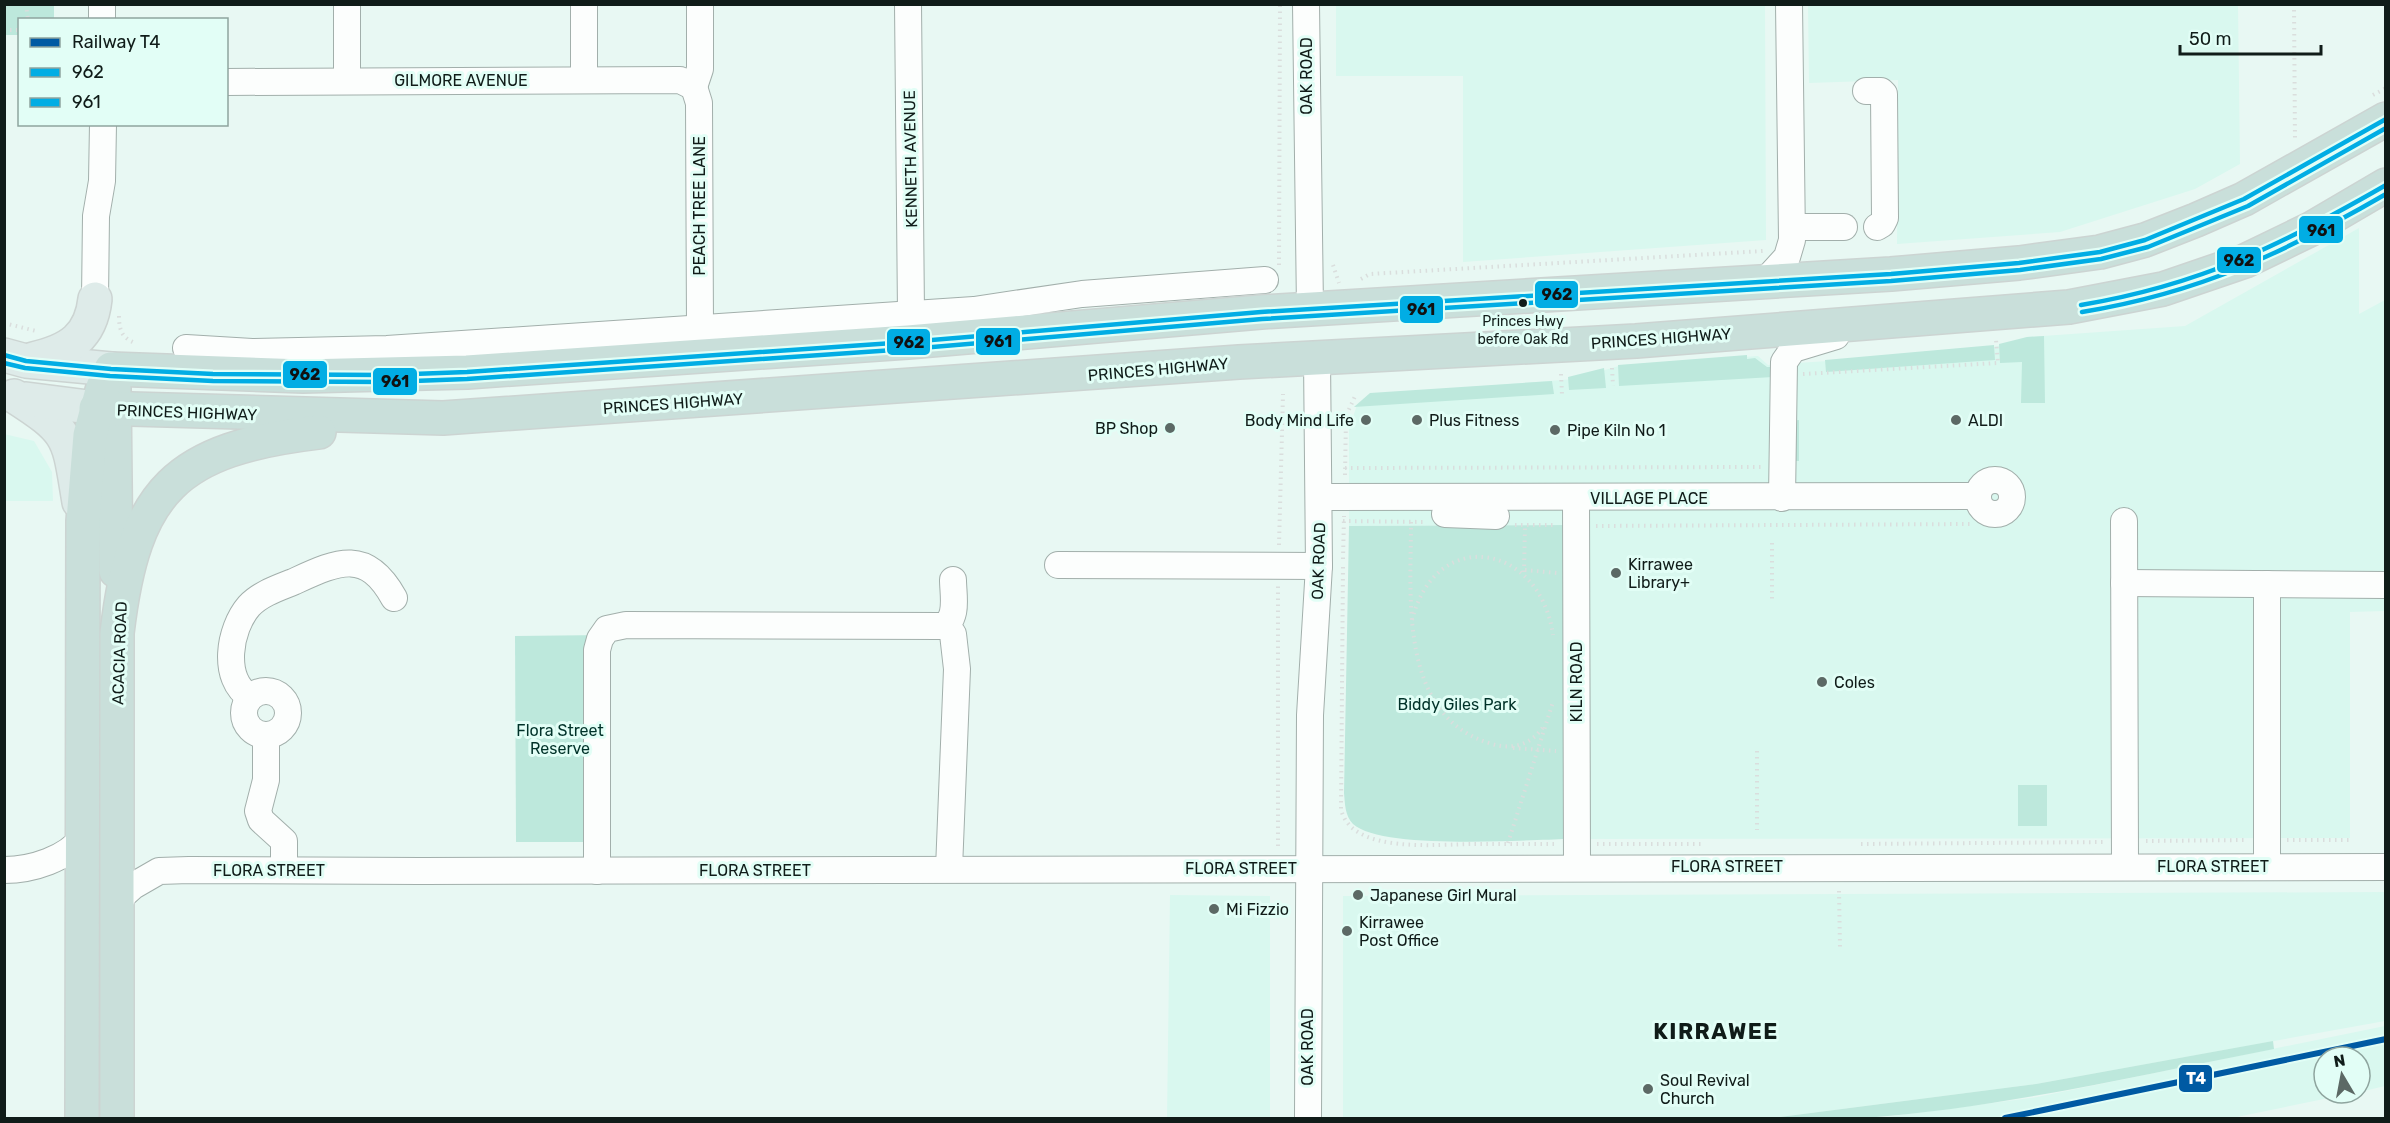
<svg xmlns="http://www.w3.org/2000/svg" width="2390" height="1123" viewBox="0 0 2390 1123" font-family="Rubik,sans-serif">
  <rect width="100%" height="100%" fill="#e8f8f3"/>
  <g fill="#d9f8ef">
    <path d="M1336,5h429l1,235 -303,22v-186h-127z"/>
    <path d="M1808,5h430l2,159 -45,25 -135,43 -163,12 1,-164 -89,3z"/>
    <path d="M2359,228v86l26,-14v311l-35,1v226l-783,1 1,-314 -219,1v-97l8,-24 11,-10 206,-16 48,-14 136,-9 10,9 213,-14 46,-14 158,-11z"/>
    <path d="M4,434l30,7 18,31 1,29h-48z"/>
    <path d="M2385,892v129l-349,63 -263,34h-430v-222z"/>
    <path d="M1170,895l100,1v222h-103z"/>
    <path d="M2385,1026v60l-25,6v-35h-36v36h29l-121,25h-354l159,-21z"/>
  </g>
  <g fill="#bde8dc">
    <path d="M4,5h50v14l-34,1 -1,15h-14z"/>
    <path d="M2044,336l1,67h-24l1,-41 -22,1 -1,-19 28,-7z"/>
    <path d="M1994,345l1,15 -169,12 -1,-12z"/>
    <path d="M1747,355v4l8,-1 12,9h5l1,10 -154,9 -1,-21z"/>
    <path d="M1604,368l2,20 -37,2 -1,-13z"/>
    <path d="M1552,381l2,13 -200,13 16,-14z"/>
    <path d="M1799,420v41h-6l-4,-40z"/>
    <path d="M1568,525l-1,314c-42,1 -186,11 -214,-15 -8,-8 -8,-20 -9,-31l5,-267z"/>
    <path d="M605,635v207h-89l-1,-206z"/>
    <rect x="2018" y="785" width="29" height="41"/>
    <path d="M2273,1041l1,8c-135,26 -272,59 -410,69 -30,3 -61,1 -91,0l263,-34z"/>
  </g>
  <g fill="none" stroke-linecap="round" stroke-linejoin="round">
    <g stroke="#a2afab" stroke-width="28">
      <g id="minor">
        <path d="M102,4v16"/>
        <path d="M908,4l3,310"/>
        <path d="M1306,4l4,305"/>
        <path d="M584,79v-75"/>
        <path d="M347,80v-76"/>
        <path d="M226,82l454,-2 14,7"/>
        <path d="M694,87l5,16 1,224"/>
        <path d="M694,87l6,-18v-65"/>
        <path d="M1866,91h15l3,3 1,124 -3,6 -5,3"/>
        <path d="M1792,227h52"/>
        <path d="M1766,280l21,-23 5,-17 -3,-236"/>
        <path d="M95,299l1,-83 6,-35 1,-57"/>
        <path d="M186,348l66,4 135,-3 587,-39 108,-16 183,-14"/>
        <circle cx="1995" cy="497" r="17"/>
        <path d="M1320,497l658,-1"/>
        <path d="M1576,498l1,369"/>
        <path d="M1782,498l2,-136 9,-13 43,-13"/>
        <path d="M1445,514l51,2"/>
        <path d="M2124,521l1,344"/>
        <path d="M1058,565l261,1"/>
        <path d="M2124,583l262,2"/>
        <path d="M2267,584v282"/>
        <path d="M946,625l7,9 4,35 -8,200"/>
        <circle cx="266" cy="713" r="22"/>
        <path d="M250,697c-29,-18 -21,-68 -1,-91 11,-12 29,-18 44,-24 44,-20 73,-35 101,16"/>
        <path d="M266,735v45l-8,31 3,9 23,21v29"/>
        <path d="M4,870c28,0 63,-11 80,-34"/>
        <path d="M597,871v-221l3,-11 7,-10 19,-4 316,1c17,-6 11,-31 11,-46"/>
        <path d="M116,912l7,-17 10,-9 26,-15 30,-1 232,1 1965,-4"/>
        <path d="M1308,1118l2,-403 9,-149 -2,-208"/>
      </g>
    </g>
    <g stroke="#ccd4d2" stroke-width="36">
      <g id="major">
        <path d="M4,355l22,6 85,8"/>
        <path d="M33,359c36,-8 58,-22 62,-60"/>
        <path d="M14,396c58,37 54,41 65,106"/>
        <path d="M26,399l70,9"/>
      </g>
    </g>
    <g stroke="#ccd4d2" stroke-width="36">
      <g id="highway">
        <path d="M111,369l192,7 164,-4 441,-30 353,-30 630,-38 128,-11 81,-11 45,-12 51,-20 48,-21 142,-80"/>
        <path d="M114,388l2,183"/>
        <path d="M96,408l347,10 796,-56 397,-21 433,-34 94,-18 82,-28 66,-32 75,-44"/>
        <path d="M82,1118l1,-597 7,-86 13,-48"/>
        <path d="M117,1118v-485c17,-144 59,-184 202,-201"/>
      </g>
    </g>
    <g stroke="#dadedd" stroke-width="4" stroke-dasharray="1.5 4.5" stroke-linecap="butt">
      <path d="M26,4l2,16"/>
      <path d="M2294,4l1,136"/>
      <path d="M4,30h16"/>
      <path d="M2373,95l13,-7"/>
      <path d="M1279,265l1,-261"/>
      <path d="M1333,265l6,18"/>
      <path d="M1361,279l9,-5 393,-23"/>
      <path d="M119,316c0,14 3,22 16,27"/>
      <path d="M4,323l32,8"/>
      <path d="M1612,368l1,18"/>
      <path d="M1561,374l1,21"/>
      <path d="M1803,374l195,-11 -2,-23"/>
      <path d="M1345,468l416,-1"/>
      <path d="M1345,475l1,-59 10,-22"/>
      <path d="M1343,521l83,1"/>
      <path d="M1411,522c0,76 -13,195 81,222 21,6 39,1 52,-18"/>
      <path d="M1515,525h40"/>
      <path d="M1596,526l377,-2"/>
      <path d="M1772,543v58"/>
      <path d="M1279,545l4,-151"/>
      <path d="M1343,559l1,-43"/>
      <path d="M1343,567l-2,242c10,46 98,35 133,35 27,0 55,0 83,0"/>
      <path d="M1525,570l32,3"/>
      <path d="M1524,572l1,-47"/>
      <path d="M1412,620c24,-95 128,-77 141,15"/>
      <path d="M1513,748l43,3"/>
      <path d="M1757,751v79"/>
      <path d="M2287,840h66"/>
      <path d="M2146,841l101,-1"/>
      <path d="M1508,843l45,-141"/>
      <path d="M1597,844h107"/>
      <path d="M1861,844l245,-2"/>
      <path d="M1278,846v-261"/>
      <path d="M1839,891l1,56"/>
    </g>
    <use href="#minor" stroke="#fcfefd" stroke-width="26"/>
    <use href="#major" stroke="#deebe9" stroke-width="33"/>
    <use href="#highway" stroke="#c9dfda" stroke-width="33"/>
    <g stroke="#e2fef6" stroke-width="9">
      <g id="bus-1">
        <path d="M2081,305c119,-20 201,-60 305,-120"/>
        <path d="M4,355l22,6 85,8 102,5 173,1 81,-3 441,-30 353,-30 630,-38 128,-11 81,-11 45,-12 99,-41 142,-80"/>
      </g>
    </g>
    <g stroke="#e2fef6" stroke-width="9">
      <g id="bus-2">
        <path d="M2082,312c117,-19 202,-59 304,-118"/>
        <path d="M4,363l21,5 85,8 103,5 173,1 81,-3 442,-30 353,-30 629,-38 129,-11 81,-11 47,-12 100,-41 138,-78"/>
      </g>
    </g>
    <use href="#bus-1" stroke="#01ade4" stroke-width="4.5"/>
    <use href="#bus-2" stroke="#01ade4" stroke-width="4.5"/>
    <g stroke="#e2fef6" stroke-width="10">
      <path id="rail-1" d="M2005,1118l381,-79"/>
    </g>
    <use href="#rail-1" stroke="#005aa3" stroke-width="6"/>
  </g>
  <circle fill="#101c19" stroke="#e2fef6" stroke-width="2" cx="1523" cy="303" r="5"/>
  <g fill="#5c6965" stroke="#e2fef6" stroke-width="2">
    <circle cx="1366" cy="420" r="6"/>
    <circle cx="1417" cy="420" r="6"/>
    <circle cx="1956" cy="420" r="6"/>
    <circle cx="1170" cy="428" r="6"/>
    <circle cx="1555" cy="430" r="6"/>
    <circle cx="1616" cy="573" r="6"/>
    <circle cx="1822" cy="682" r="6"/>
    <circle cx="1358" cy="895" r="6"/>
    <circle cx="1214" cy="909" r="6"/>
    <circle cx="1347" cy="931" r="6"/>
    <circle cx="1648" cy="1089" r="6"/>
  </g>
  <g text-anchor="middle" stroke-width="6" stroke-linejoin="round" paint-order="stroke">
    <g font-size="14" fill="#101c19" stroke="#e2fef6">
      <text x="1523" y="326">Princes Hwy<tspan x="1523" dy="18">before Oak Rd</tspan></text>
    </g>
    <g font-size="16" fill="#101c19" stroke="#e2fef6">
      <text transform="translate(1306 76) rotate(-90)" y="6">OAK ROAD</text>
      <text x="461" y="86">GILMORE AVENUE</text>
      <text transform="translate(910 159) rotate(-91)" y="6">KENNETH AVENUE</text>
      <text transform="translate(699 206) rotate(-90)" y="6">PEACH TREE LANE</text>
      <text transform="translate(1661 338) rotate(-4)" y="6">PRINCES HIGHWAY</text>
      <text transform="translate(1158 369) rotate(-5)" y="6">PRINCES HIGHWAY</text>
      <text transform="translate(673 403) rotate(-4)" y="6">PRINCES HIGHWAY</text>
      <text transform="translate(187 412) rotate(2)" y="6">PRINCES HIGHWAY</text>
      <text x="1649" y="504">VILLAGE PLACE</text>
      <text transform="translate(1318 561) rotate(-88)" y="6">OAK ROAD</text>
      <text transform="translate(119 653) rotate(-88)" y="6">ACACIA ROAD</text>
      <text transform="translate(1576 682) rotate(-90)" y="6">KILN ROAD</text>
      <text x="1727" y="872">FLORA STREET</text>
      <text x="2213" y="872">FLORA STREET</text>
      <text x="1241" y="874">FLORA STREET</text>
      <text x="269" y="876">FLORA STREET</text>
      <text x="755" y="876">FLORA STREET</text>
      <text transform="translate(1307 1047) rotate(-90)" y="6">OAK ROAD</text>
    </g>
    <g font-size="16" fill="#101c19" stroke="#e2fef6" text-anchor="start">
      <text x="1354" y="426" text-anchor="end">Body Mind Life</text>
      <text x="1429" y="426">Plus Fitness</text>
      <text x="1968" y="426">ALDI</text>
      <text x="1158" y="434" text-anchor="end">BP Shop</text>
      <text x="1567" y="436">Pipe Kiln No 1</text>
      <text x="1628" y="570">Kirrawee<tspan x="1628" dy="18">Library+</tspan></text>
      <text x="1834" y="688">Coles</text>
      <text x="1370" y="901">Japanese Girl Mural</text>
      <text x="1226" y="915">Mi Fizzio</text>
      <text x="1359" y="928">Kirrawee<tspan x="1359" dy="18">Post Office</tspan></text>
      <text x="1660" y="1086">Soul Revival<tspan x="1660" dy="18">Church</tspan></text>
    </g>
    <g font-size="16" fill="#003229" stroke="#e2fef6">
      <text x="1457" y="710">Biddy Giles Park</text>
      <text x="560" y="736">Flora Street<tspan x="560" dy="18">Reserve</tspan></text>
    </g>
    <g font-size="22" font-weight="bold" letter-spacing="1.5" fill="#101c19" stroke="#e2fef6">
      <text x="1716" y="1039">KIRRAWEE</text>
    </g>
  </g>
  <g stroke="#e2fef6" stroke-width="2">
    <rect x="2298" y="215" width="46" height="29" rx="6" fill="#01ade4"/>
    <rect x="2216" y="246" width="46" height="28" rx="6" fill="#01ade4"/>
    <rect x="1534" y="280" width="45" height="29" rx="6" fill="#01ade4"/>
    <rect x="1399" y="295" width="45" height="29" rx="6" fill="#01ade4"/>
    <rect x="975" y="327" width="46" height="29" rx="6" fill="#01ade4"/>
    <rect x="886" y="328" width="45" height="28" rx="6" fill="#01ade4"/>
    <rect x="282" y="360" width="46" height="29" rx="6" fill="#01ade4"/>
    <rect x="372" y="367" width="46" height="29" rx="6" fill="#01ade4"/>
    <rect x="2178" y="1064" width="35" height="29" rx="6" fill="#005aa3"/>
  </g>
  <g font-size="16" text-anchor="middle" font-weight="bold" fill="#fff">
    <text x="2196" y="1084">T4</text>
  </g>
  <g font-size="16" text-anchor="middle" font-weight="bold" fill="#111">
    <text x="2321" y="236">961</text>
    <text x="2239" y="266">962</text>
    <text x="1557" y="300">962</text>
    <text x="1421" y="315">961</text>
    <text x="998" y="347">961</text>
    <text x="909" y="348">962</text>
    <text x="305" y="380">962</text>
    <text x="395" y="387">961</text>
  </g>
  <rect width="2390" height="1123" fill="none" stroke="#101c19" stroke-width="12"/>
  <rect x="18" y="18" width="210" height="108" fill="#e2fef6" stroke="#8ea49e" stroke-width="1.5"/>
  <rect x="30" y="38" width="30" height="9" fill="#005aa3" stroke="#8ea49e" stroke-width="1.5"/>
  <text x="72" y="48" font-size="18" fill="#101c19">Railway T4</text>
  <rect x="30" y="68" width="30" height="9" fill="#01ade4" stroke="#8ea49e" stroke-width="1.5"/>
  <text x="72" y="78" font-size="18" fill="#101c19">962</text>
  <rect x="30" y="98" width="30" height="9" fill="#01ade4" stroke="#8ea49e" stroke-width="1.5"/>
  <text x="72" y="108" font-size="18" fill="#101c19">961</text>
  <g transform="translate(2342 1075) rotate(350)"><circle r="28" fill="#e2fef6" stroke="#8ea49e" stroke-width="1.5"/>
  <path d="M0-4.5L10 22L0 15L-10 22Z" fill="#5c6965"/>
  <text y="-9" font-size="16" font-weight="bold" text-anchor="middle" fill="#101c19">N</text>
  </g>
  <path d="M2180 45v9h141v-9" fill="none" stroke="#101c19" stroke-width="3"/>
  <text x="2189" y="45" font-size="18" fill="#101c19" stroke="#e2fef6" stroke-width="4.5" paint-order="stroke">50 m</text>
</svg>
